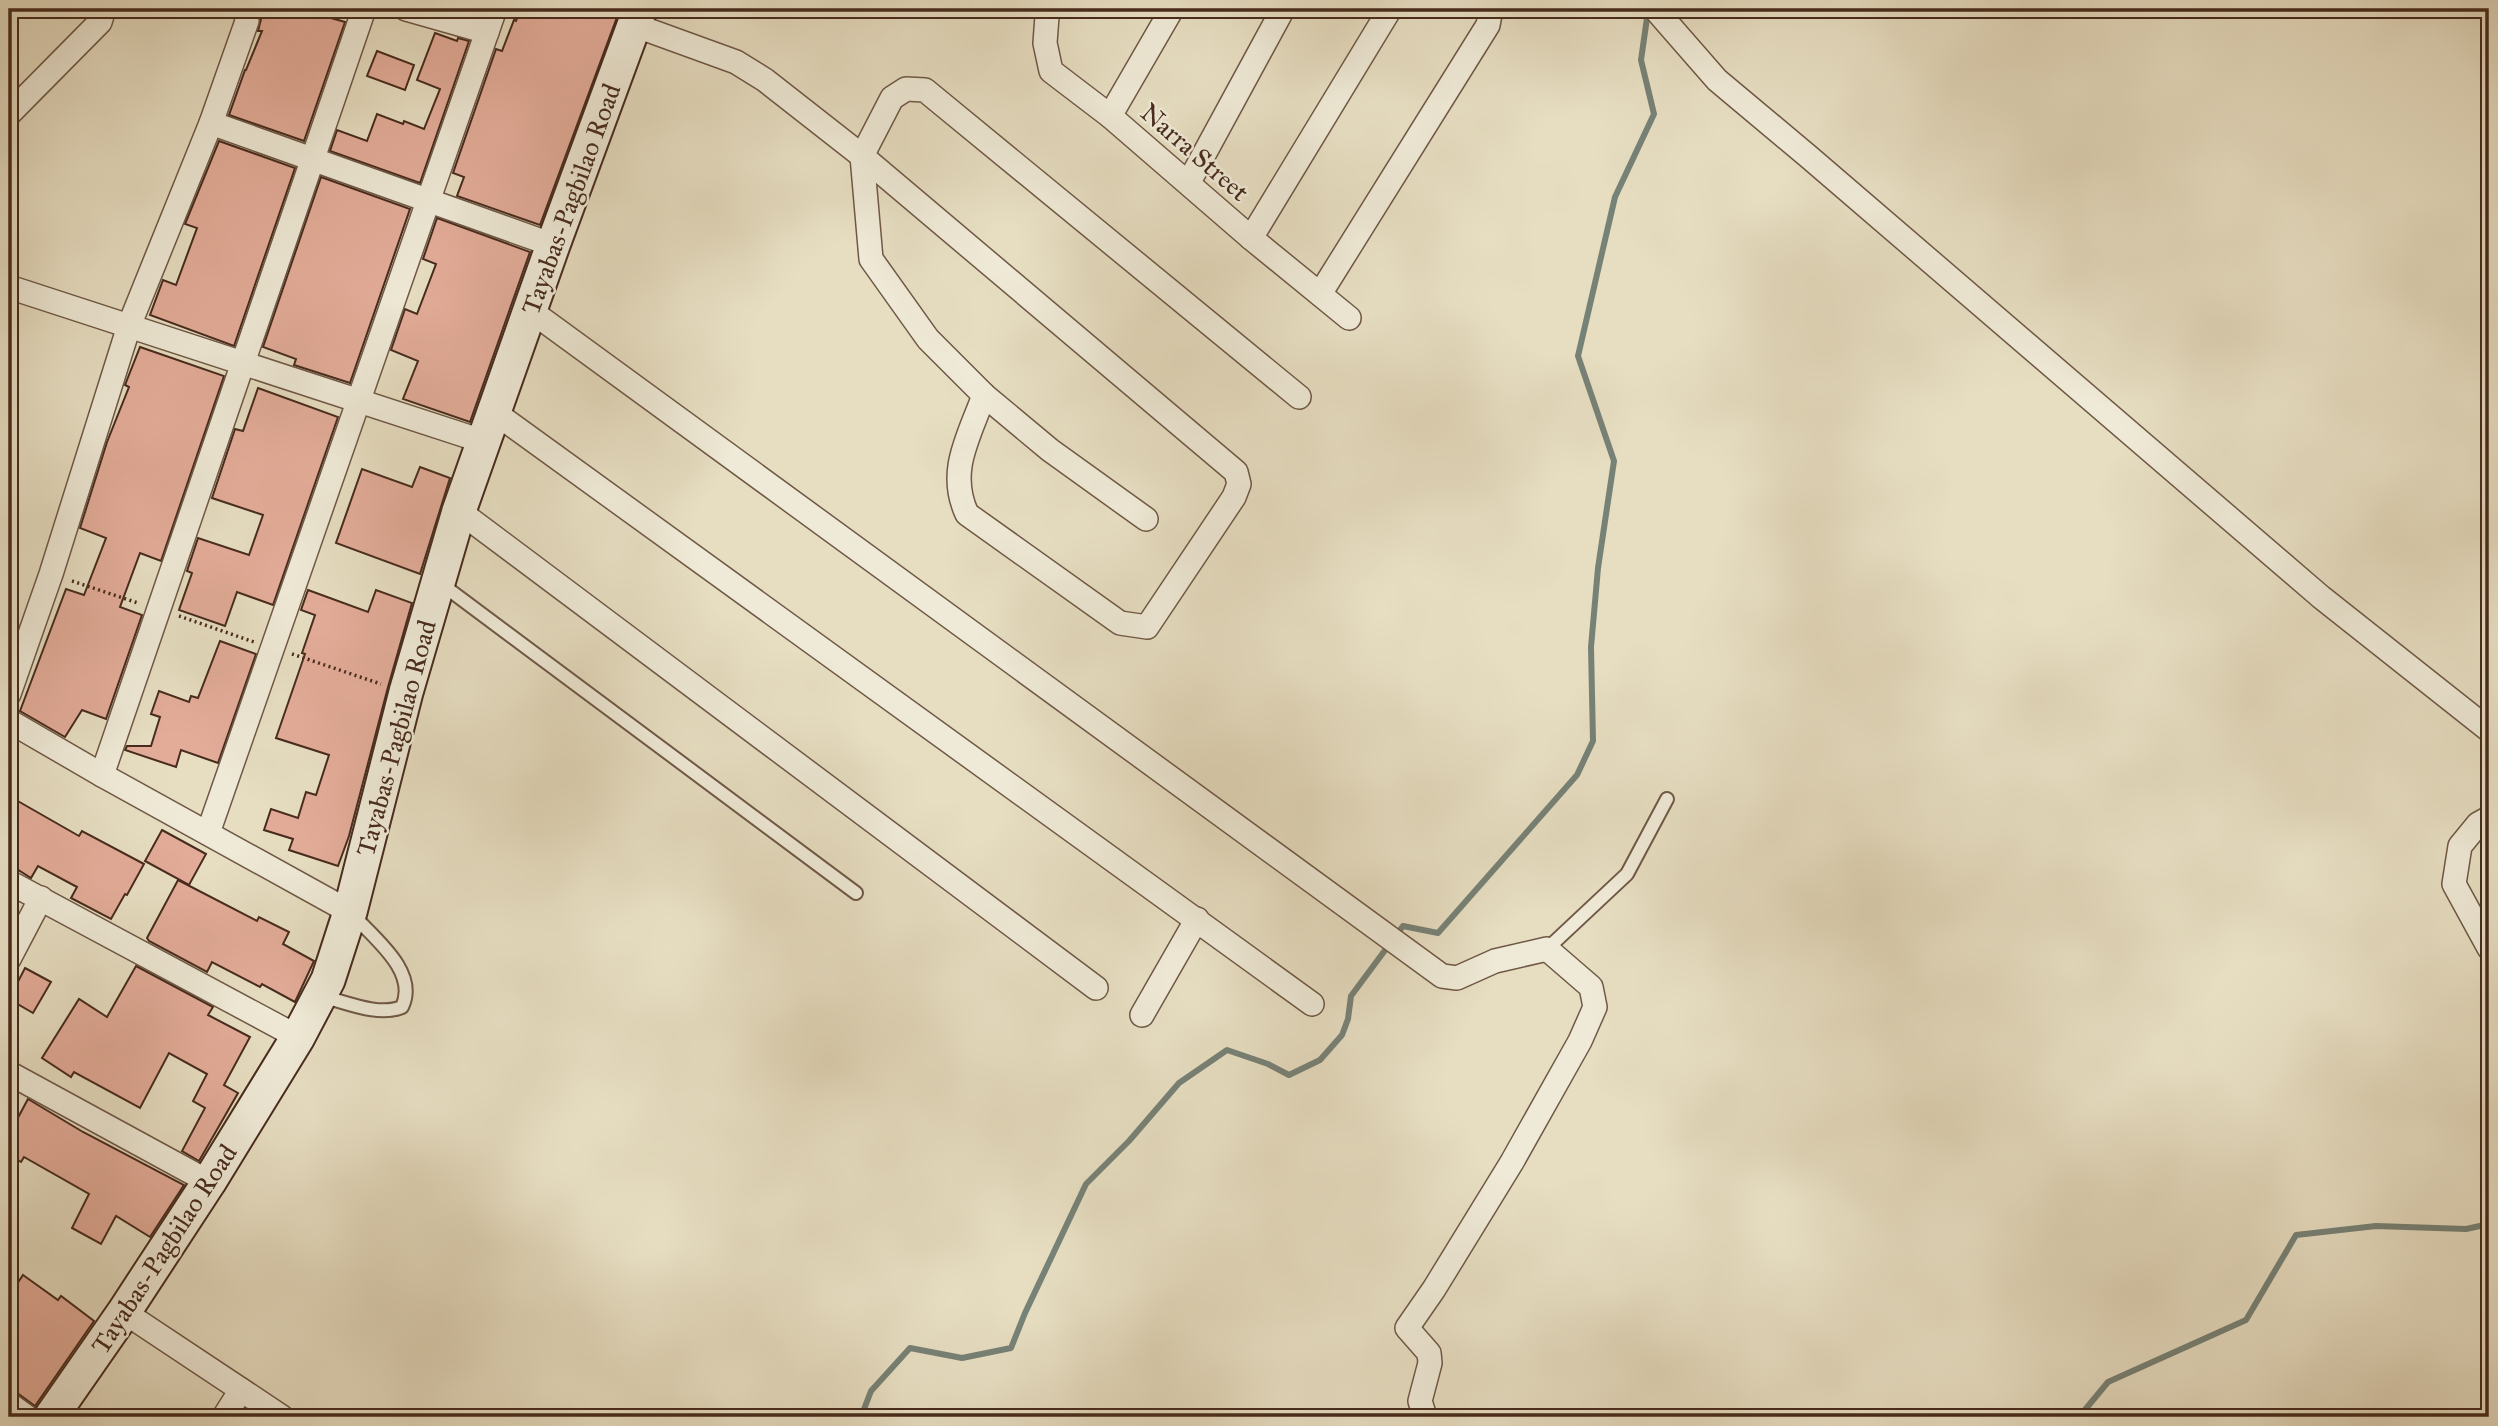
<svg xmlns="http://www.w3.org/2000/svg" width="2498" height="1426" viewBox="0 0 2498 1426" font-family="'IM FELL Great Primer',serif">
  <rect width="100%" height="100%" fill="#e7dec2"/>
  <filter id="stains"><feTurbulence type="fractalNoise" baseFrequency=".00286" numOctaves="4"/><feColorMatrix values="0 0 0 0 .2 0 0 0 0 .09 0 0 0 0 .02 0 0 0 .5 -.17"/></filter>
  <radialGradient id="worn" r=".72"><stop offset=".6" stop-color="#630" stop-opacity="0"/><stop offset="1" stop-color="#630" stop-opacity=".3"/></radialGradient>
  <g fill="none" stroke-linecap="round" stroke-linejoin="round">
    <g stroke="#778277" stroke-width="6">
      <path d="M861,1417l10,-26 39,-43 52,10 49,-10 14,-35 61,-129 43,-43 50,-58 48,-33 41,14 21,11 31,-15 22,-25 6,-16 3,-23 52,-70 35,7 139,-158 16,-34 -2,-94 7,-79 16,-107 -36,-105 37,-159 39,-83 -13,-54 7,-49"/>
      <path d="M2079,1417l29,-35 138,-62 50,-85 80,-9 90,3 23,-5"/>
    </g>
  </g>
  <g fill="#e3ac99" stroke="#472b1d" stroke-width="2">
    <path d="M259,9l44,1 42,12 -41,119 -75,-26 16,-45h1l16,-39h-4l3,-12z"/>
    <path d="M521,9h99l-80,216 -83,-29 7,-19 -11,-4 43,-124 6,2 12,-31 2,1z"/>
    <path d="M435,33l22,8 1,-3 11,3 -49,142 -90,-32 7,-21 30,11 10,-27 26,10 1,-3 20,8 16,-40 -23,-9z"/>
    <path d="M377,51l37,14 -9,25 -38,-14z"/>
    <path d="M219,141l76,27 -61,178 -84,-31 13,-35 13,5 21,-57 -12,-4z"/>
    <path d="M321,177l89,32 -60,174 -56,-18 2,-6 -33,-12z"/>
    <path d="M437,218l93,34 -60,170 -67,-23 15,-38 -27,-11 14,-41 12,5 19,-50 -13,-5z"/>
    <path d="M140,347l84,29 -63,185 -21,-8 -20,54 22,8 -36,104 -24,-9 -17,27 -45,-26 46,-122 18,6 22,-57 -26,-10 27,-86 22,-55 -4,-2z"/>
    <path d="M258,388l80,29 -65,188 -36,-13 -12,34 -46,-16 13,-37 -5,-2 11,-33 51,17 14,-40 -51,-17 23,-69 8,2z"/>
    <path d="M420,467l30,11 -30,96 -84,-31 26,-74 50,18z"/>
    <path d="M308,590l60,22 8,-22 36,13 -24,84 -39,149 -11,30 -49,-16 4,-11 -29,-9 7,-21 27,9 8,-26 10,3 13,-40 -53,-17 29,-84 -3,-1 13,-38 -14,-5z"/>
    <path d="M220,641l36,13 -38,109 -37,-13 -5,17 -51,-17 2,-4h24l9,-29 -9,-3 8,-23 30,11 2,-6 7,2z"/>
    <path d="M9,796l70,40 3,-5 62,33 -17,31 -2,-1 -14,25 -40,-21 6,-11 -39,-21 -7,12 -22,-14z"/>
    <path d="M162,830l44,24 -17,31 -44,-24z"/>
    <path d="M178,880l79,41 2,-4 30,15 -6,12 31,17 -19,41 -33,-18 -2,3 -48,-25 -5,10 -58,-31 -2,-3z"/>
    <path d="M136,966l77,41 -5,8 42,22 -26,48 14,8 -39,68 -17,-10 23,-43 -12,-7 14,-27 -38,-21 -29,55 -66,-36 -3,5 -29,-19 37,-59 28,18z"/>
    <path d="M25,968l26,14 -18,31 -24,-14z"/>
    <path d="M28,1099l55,33 101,53 -34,52 -34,-21 -15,28 -29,-16 17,-34 -65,-37 -3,5 -12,-7v-33l5,3z"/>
    <path d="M23,1275l35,25 3,-4 33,25 -59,85 -18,-13 -8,-3v-94z"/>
  </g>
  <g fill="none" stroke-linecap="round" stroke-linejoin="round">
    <g stroke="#6f5846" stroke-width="16">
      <g id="lane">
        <path d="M440,583l416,310"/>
        <path d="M1547,949l80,-75 40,-75"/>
        <path d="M321,996c25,6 57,21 81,11 17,-35 -28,-69 -49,-92"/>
      </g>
    </g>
    <g stroke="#6f5846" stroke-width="26">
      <g id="street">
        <path d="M406,9l81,23"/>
        <path d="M1044,9l3,7 -2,27 6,28 59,45 141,122 98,80"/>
        <path d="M1655,9l62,71 92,77 512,440 168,133"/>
        <path d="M634,25l102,37 29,18 97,76 374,316 3,12 -5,13 -87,130 -27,-4 -153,-109c-20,-43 2,-77 17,-119"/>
        <path d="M9,114l91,-92 4,-13"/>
        <path d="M1110,116l62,-107"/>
        <path d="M211,123l342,122"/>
        <path d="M1189,182l94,-173"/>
        <path d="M1251,238l139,-229"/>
        <path d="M9,287l476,155"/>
        <path d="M1320,294l168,-269 3,-16"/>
        <path d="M531,311l911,665 15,2 38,-17 52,-12 44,38 4,20 -15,34 -68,121 -78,127 -27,39 22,25 1,10 -10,38 5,16"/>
        <path d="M494,412l818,592"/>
        <path d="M459,511l637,477"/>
        <path d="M1146,519l-96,-69 -66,-55 -56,-56 -57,-80 -9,-103 30,-58 14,-9 19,1 374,307"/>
        <path d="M9,694l42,-120 78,-248 82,-203 36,-102 -2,-12"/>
        <path d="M9,721l93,54 248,137"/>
        <path d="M102,775l262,-766"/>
        <path d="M2489,818l-11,6 -18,22 -6,38 35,64"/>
        <path d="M208,833l287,-824"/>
        <path d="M9,882l289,155"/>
        <path d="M9,959l32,-61"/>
        <path d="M1142,1015l55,-96"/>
        <path d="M9,1073l200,109"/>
        <path d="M124,1312l158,105"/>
        <path d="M9,1404l18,13"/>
        <path d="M224,1417l17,-27"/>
      </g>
    </g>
    <g stroke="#472b1d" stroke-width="37">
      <path id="secondary" d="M51,1417l73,-105 85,-130 89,-145 30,-57 22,-68 56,-220 53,-181 94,-266 87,-236"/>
    </g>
    <g stroke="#472b1d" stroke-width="3.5" stroke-dasharray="2 3.5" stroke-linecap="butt">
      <path d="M72,581l66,22"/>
      <path d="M179,616l75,26"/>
      <path d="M292,654l89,30"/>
    </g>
    <use href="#lane" stroke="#efead7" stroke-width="12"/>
    <use href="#street" stroke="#efead7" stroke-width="23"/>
    <use href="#secondary" stroke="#efead7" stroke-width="33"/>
  </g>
  <g text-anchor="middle" stroke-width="5" stroke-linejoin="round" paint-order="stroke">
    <g font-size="26" fill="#472b1d" stroke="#efead7">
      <text transform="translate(1195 152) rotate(41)" y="9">Narra Street</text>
      <text transform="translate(571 199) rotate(-70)" y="9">Tayabas-Pagbilao Road</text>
      <text transform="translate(396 738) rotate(-75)" y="9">Tayabas-Pagbilao Road</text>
      <text transform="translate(164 1249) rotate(-57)" y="9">Tayabas-Pagbilao Road</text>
    </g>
  </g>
  <rect width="2498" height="1426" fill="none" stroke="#e7dec2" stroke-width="35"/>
  <rect x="10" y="10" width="2477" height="1405" fill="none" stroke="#472b1d" stroke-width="3.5"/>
  <rect x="18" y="18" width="2463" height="1391" fill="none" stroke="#472b1d" stroke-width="2"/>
  <rect width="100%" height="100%" filter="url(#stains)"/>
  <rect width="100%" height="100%" fill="url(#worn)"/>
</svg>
